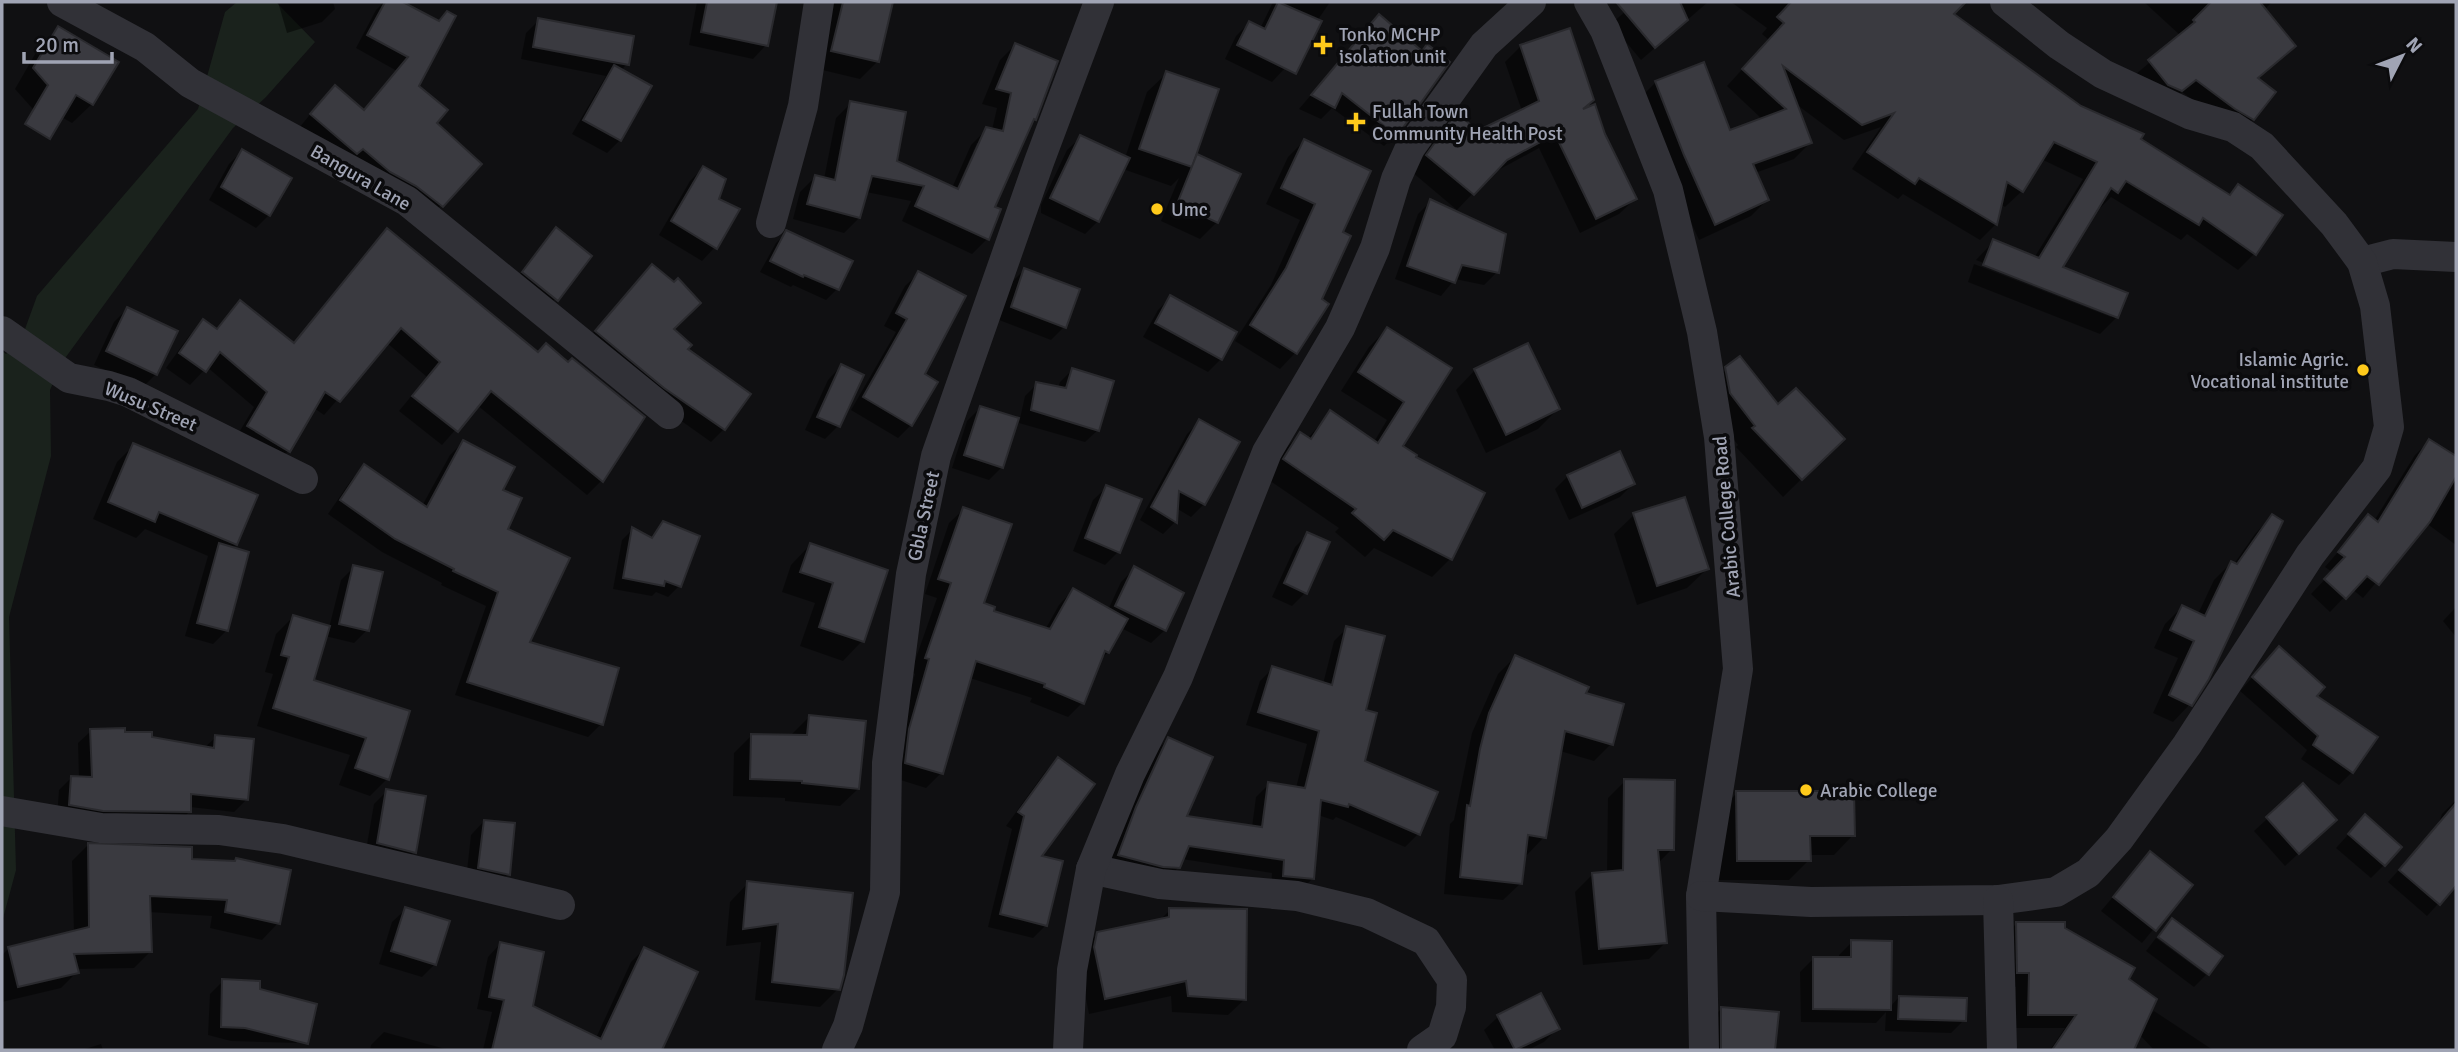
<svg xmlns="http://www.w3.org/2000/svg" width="2458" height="1052" viewBox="0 0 2458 1052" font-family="Signika,sans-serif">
  <rect width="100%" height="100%" fill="#101012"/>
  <path fill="#1a221c" d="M237,2h39l39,40 -49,55 -33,31 -170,233 -13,29 1,66 -42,161 7,253 -14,52v-571l4,3 15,-14 16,-44 161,-187 27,-97z"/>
  <g fill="#0007" fill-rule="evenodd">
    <path d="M278,2h55l2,7 -13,13 -35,11z"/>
    <path d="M384,2h15l39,20 -21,64 17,38 45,40 -51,55 -129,-91 23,-28 41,11 34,-40 -41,-23 20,-38z"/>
    <path d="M697,2h78l-9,43 -13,14 -64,-14z"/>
    <path d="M834,2h57l-13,59 -18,18 -46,-11 15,-61z"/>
    <path d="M1273,2h57l-45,66 -13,14 -47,-23 11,-23 13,-13 11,6z"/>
    <path d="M1636,2h72l-67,58 -30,-36z"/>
    <path d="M1731,2h86l15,14 15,-14h99l9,8 -4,4 129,93 59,33 89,56 10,-10 42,30 -26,38 -16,16 -51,-36 -6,6 -70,-43 -11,11 -2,-2 -38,62 57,49 -17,17 -132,-52 6,-18 137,53v-3l-135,-54 17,-18 41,16 49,-79 -42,-20 -19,32 -17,16 -5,-3 -4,20 -16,16 -77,-46 -5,5 -46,-30 29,-42 -37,13 -48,-36 14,39 -16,16 -39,14 12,27 -16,16 -52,24 -31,-69 -28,-73 16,-16 73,50 34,-12 -36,-34 42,-46 -7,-6 5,-6z"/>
    <path d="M2144,2h128l-8,8 30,36 -37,34 -4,39 -14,13 -17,-10 -40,-30 -15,11 -31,-29 45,-38z"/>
    <path d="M539,20l88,44 -6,6 -1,70 -13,13 -35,-19 34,-58 -85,-17 5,-26z"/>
    <path d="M58,29l34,75 -20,19 -14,-8 -10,11 -33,-37 23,-40z"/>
    <path d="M1367,29l29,105 -12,12 -52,-38 -11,11 -22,-10z"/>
    <path d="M1015,45l20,74 -4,3 -38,86 -6,31 -15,15 -70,-33 9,-20 -45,-9 -7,26 -15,15 -51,-14 7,-27 15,-15 9,2 12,-61 15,-15 44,59 57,26 19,-43 16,-16 5,1 5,-22 -15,-4 18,-44zM977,143h4l-25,55 -3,-1z"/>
    <path d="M1521,46l58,66 25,22 31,65 -16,15 -39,19 -41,-85 -48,26 -34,36 -45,-38 30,-42 15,-15 19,18 46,-22 -17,-49z"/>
    <path d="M1167,73l25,89 5,-6 20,66 -17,17 -39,-18 18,-43 -8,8 -48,-17 -25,52 -13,13 -44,-21v-8l26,-55 14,-13 44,21 22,-66z"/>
    <path d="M1304,141l37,92 -22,67 7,4 -31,49 -15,16 -45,-28 36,-56 29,-65 -34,-16 22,-47z"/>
    <path d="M242,151l27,64 -13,13 -47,-28 20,-36z"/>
    <path d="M703,168l13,32 -1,47 -13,14 -43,-26 31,-54z"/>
    <path d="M1431,201l66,71 -13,13 -29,-6 -14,17 -46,-17 23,-65z"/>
    <path d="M387,230l151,124 105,64 -42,63 -14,14 -110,-90 -35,40 -43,-34 28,-34 -40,-34 -63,72 -10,-7 -26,43 -14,14 -40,-24 20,-34 -47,-40 -17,18 -24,-17 23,-32 15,-14 12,8 24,-27 53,41 80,-100z"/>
    <path d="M557,230l33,26 -47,57 -33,-27z"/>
    <path d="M787,232l63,30 -13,27 -11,11 -33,-15 -2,2 -31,-15 16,-29z"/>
    <path d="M1024,270l40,57 -13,13 -52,-20 12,-37z"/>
    <path d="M919,273l4,101 -12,51 -13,13 -47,-28 45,-78 -12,-6 21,-40z"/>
    <path d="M639,279l47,71 38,79 -13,13 -59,-42 -69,-55z"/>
    <path d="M1171,297l50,62 -13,13 -65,-35 15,-27z"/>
    <path d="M127,309l29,65 -13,13 -49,-22 20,-43z"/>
    <path d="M1387,329l62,39 -49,79 50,112 -18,18 -58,-29 -9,9 -30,-25 4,-4 -73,-50 16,-26 18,-18 7,5 23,-26 44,29 13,-22 -46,-29 28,-44z"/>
    <path d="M841,366l20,10 -23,50 -13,13 -20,-9 23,-50z"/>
    <path d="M1727,369l51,38 64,32 -59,58 -47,-50 2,-2 -26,-34 -4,-24z"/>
    <path d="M1072,370l26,60 -13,12 -66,-19 6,-27 12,-12 21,4 2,-6z"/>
    <path d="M1475,370l83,39 -20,20 -52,24 -30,-63z"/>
    <path d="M980,408l22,59 -13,13 -37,-12 15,-47z"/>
    <path d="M1199,422l38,20 -33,62 -13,13 -15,-9 -1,14 -12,12 -23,-14 47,-86z"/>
    <path d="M2429,441l27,17v87l-30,-22 -63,75 -11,-9 -22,23 -19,-18 21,-22 -7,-5 44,-51 5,5 41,-66z"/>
    <path d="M463,442l38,49 27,152 73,81 -13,13 -133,-42 31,-89 -45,-21 1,-2 -60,-31 -54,-38 24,-35 13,-13 57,40 28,-51z"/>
    <path d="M134,445l102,99 -5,5 16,4 -21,78 -13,13 -28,-8 23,-80 -63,-27 -9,9 -43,-19 24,-57z"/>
    <path d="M1568,476l65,8 -13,13 -51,23 -14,-31z"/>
    <path d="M1107,487l11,65 -13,13 -32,-14 20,-51z"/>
    <path d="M964,509l18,95 10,8 53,18 14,-25 14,-15 35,20 13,-28 13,-13 31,61 -14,13 -30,-15 -13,24 -9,9 -17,42 -14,14 -38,-15 2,-4 -62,-20 -29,95 -15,15 -35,-11 4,-32 20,-71 -4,-2 26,-74 -12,-4 24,-71z"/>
    <path d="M1634,515l73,54 -20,19 -50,17 -23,-71z"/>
    <path d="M2272,516l-82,188 -17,18 -20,-9 25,-55 -24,-10 11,-24 17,-17 16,7 16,-34 17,-17 3,1 21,-30z"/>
    <path d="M664,523l15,63 -11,11 -12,-5 -4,4 -39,-7 9,-49 11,-11 17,9z"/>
    <path d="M1308,534l-3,59 -13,13 -20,-9 23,-50z"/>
    <path d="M810,545l76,26 -24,70 -19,20 -43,-15 15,-43 -33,-11 9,-27z"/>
    <path d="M354,567l13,63 -13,13 -29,-7 -14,45 97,31 -21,67 -17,17 -31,-11 11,-30 -93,-29 16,-52 -8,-2 11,-38 17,-17 36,11 12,-48z"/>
    <path d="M2456,607v30l-13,-16z"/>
    <path d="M1347,628l17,84 -1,50 55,72 -13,13 -69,-30 -3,3 -15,-5 -5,63 -13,13 -29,-3 1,-15 -90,-14 -3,8 -14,13 -59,-12 49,-116 13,-13 16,79 68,9 4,-30 13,-13 27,4 11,-44 -61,-19 14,-44 13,-13 50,16 11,-43z"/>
    <path d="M1515,657l69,37 27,50 -17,17 -34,-10 -16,86 -17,18 -3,-1 -3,29 -18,17 -59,-6 6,-70 4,-4 18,-87 26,-59z"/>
    <path d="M2267,661l47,35 38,76 -13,13 -38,-26 6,-9 -67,-59z"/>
    <path d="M809,717l49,72 -18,17 -55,-5v-3l-52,-2 1,-43 18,-18h39z"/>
    <path d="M91,731l32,3 81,14 12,-11 31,62 -13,13 -44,-5v4l-13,13 -120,-7 2,-27 12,-12h8l-1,-35z"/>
    <path d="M1058,759l-19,98 7,68 -13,13 -45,-11 24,-98 -6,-3 39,-54z"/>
    <path d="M1625,781l47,68 -14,14 8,79 -17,17 -66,6 -8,-73 17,-17 15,-2 1,-75z"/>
    <path d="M2303,786l18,47 -36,33 -31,-35z"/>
    <path d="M387,791l27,61 -13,13 -36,-9 9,-52z"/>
    <path d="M1737,793l116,42 -19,20h-25v5l-20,20h-71l-1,-67z"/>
    <path d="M2456,800v84l-29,32 -39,-34 50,-56 4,-12z"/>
    <path d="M2365,816l19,49 -13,13 -35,-30z"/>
    <path d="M484,821l24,53 -13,13 -29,-7 5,-45z"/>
    <path d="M88,845l102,15 88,63 -16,17 -52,-12 2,-12 -63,-4 1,40 -16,16 -58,1 1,3 -16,16 -59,14v-47l7,-7 65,-15 -2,-72z"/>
    <path d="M2150,853l40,32 -48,58 -41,-32z"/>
    <path d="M748,883l90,106 -18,18 -65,-7 6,-58 -35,4 4,-44z"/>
    <path d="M406,909l29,55 -13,13 -43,-13 13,-42z"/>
    <path d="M1170,910l75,89 -17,16 -56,-3 -1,-16 -82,18 -10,-50 3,-14 16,-17 62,-13z"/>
    <path d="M2017,923l47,6 62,51 21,38 7,-7 59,39h-59l-15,-16 -7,16h-82l15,-22h-50l1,-41h-12l-1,-50z"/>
    <path d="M2156,938l50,37 -12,12 -48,-36z"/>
    <path d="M1852,942l37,66 10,-11 65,23 -13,13 -66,-2 1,-19 -10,11 -75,-1 -1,-50 13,-13 26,-1v-3z"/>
    <path d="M500,944l31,63 65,31 35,-76 13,-13 9,91 -5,10h-165l9,-38 -15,-3 11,-52z"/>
    <path d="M223,981l35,9 51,40 -13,13 -65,-2 -23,-6 2,-41z"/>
    <path d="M1540,995l17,34 -13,13 -16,8h-33l-11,-20 14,-13z"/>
    <path d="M1721,1009l56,5 -3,36h-66v-28z"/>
    <path d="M384,1032l65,18h-79l1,-5z"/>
    <path d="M101,1044l2,6h-21z"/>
  </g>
  <g fill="#3a3a40" stroke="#2a2a2e" stroke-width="2">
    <path d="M385,2h18l36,19 8,-10 9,5 -37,70 29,24 -11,13 45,41 -39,43 -27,-21 -26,-14 -27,-23 -6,5 -47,-40 25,-29 29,25 44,-53 -41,-22z"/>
    <path d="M707,2h70l-9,44 -67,-14z"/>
    <path d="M843,2h50l-14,60 -48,-11z"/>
    <path d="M1278,2l44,19 -26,53 -59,-29 12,-24 16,8z"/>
    <path d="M1616,2h64l8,18 -33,28z"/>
    <path d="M1791,2h175l-12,12 127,92 63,28 -3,5 89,56 8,-11 45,31 -27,40 -53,-37 -4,7 -73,-44 -8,12 -7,-5 -48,79 65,26 -10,25 -135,-53 10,-26 46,19 58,-96 -43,-20 -31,50 -16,-10 -10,43 -78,-47 -4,6 -48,-32 27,-39 -32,12 -79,-59 29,77 -59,21 16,36 -54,25 -31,-70 -29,-74 49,-19 26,68 56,-21 -44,-40 42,-46 -7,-6z"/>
    <path d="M2211,2h49l36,44 -38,32 18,14 -22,28 -19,-11 -39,-29 -14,11 -14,-6 -20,-25 47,-38 -2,-2z"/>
    <path d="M1379,14l43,37 5,-7 23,18 -53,74 -55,-43 -7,15 -24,-13z"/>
    <path d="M538,18l96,18 -5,29 -96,-18z"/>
    <path d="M58,26l61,36 -26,43 -17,-10 -26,44 -25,-15 23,-39 -15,-17z"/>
    <path d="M1570,28l24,72 -11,9 12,-5 10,30 32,65 -41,20 -41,-85 -48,26 -33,35 -48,-40 31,-43 20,19 62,-30 -19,-56z"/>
    <path d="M1015,43l43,18 -22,59 -2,-1 -39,88 6,2 -12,31 -74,-34 9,-20 -52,-10 -12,42 -53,-14 8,-29 20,5 15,-79 56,11 -9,49 61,28 28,-62 17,4 8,-38 -15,-4z"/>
    <path d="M614,65l38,21 -31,55 -38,-21z"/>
    <path d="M1166,71l53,18 -27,78 -53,-18z"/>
    <path d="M1080,135l50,23 -31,64 -49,-24z"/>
    <path d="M1304,139l67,32 -28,61 8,4 -29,63 7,5 -32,50 -47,-29 36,-57 29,-64 -34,-16z"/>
    <path d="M242,149l50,29 -22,38 -49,-29z"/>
    <path d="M1197,154l44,20 -23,49 -41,-19z"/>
    <path d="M703,166l23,13 -7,20 21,10 -23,40 -46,-28z"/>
    <path d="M1430,199l76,35 -7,39 -37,-8 -7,18 -48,-17z"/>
    <path d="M556,227l36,29 -34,45 -36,-29z"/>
    <path d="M387,228l151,124 8,-9 22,19 4,-4 73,59 -42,65 -112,-91 -33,41 -46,-36 28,-34 -39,-34 -61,74 -15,-10 -35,60 -43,-26 20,-34 -47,-40 -14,20 -27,-19 24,-34 14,10 23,-29 54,43z"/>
    <path d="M786,230l67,31 -14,29 -35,-15 -1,2 -33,-16z"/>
    <path d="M652,264l22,18 4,-4 23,25 -27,26 18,16 -4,4 63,45 -26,36 -61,-42 -69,-57z"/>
    <path d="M1024,268l56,21 -14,39 -55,-21z"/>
    <path d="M918,271l48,25 -41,78 13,8 -26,44 -49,-29 44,-78 -11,-6z"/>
    <path d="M1170,295l67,37 -15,28 -67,-37z"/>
    <path d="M127,307l51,24 -21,44 -51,-24z"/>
    <path d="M1387,327l65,41 -49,78 14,9 -1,2 69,36 -33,67 -59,-30 -9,10 -32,-27 4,-4 -73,-50 17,-27 11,7 19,-29 48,33 26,-41 -46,-30z"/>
    <path d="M1528,343l32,66 -54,26 -32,-66z"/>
    <path d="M1740,356l38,48 18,-16 49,51 -43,41 -50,-52 3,-2 -25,-33 -5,-26z"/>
    <path d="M841,364l23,11 -24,52 -23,-10z"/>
    <path d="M1072,368l42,13 -15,50 -68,-21 5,-28 30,6z"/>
    <path d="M980,406l39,12 -16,50 -39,-13z"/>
    <path d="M1199,419l41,23 -35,63 -26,-14 -2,32 -26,-16z"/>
    <path d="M2429,439l27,17v21l-26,45 -51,63 -12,-9 -21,23 -22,-20 21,-22 -7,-5 30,-38 10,8z"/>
    <path d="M463,440l52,27 -12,23 19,8 -14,31 62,29 -40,84 89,26 -16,57 -136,-43 31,-90 -45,-21 1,-2 -59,-30 -55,-39 24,-36 63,43z"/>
    <path d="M133,443l125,52 -21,50 -78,-33 -4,10 -47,-20z"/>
    <path d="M1620,451l15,33 -53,24 -15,-33z"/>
    <path d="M1106,485l36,14 -22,54 -35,-15z"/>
    <path d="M1685,497l24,72 -52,17 -24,-73z"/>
    <path d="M963,507l49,17 -28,79 11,4 -1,4 56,18 23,-41 55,31 -19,34 -4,-2 -21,53 -40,-17 1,-3 -69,-23 -33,113 -38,-11 4,-34 20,-70 -4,-1 26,-75 -13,-4z"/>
    <path d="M2272,514l11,7 -74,158 -17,27 -23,-11 25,-54 -24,-11 12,-25 23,11 26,-55 6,3z"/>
    <path d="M663,521l37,15 -19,51 -16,-6 -1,5 -41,-8 9,-51 20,11z"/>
    <path d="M1307,532l23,10 -23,52 -23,-11z"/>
    <path d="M219,543l30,9 -21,79 -31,-8z"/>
    <path d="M810,543l78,27 -24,72 -45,-15 14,-44 -33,-11z"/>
    <path d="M353,565l30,7 -14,59 -30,-7z"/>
    <path d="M1134,566l50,27 -18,38 -51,-25z"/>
    <path d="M293,615l37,11 -16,54 96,31 -21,69 -34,-12 11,-30 -93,-30 16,-51 -8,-2z"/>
    <path d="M1346,626l39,10 -19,74 11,3 -12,48 73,31 -18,43 -71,-31 -1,3 -27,-7 -7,79 -31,-3 1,-16 -95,-14 -9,22 -17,-1 -45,-12 18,-48 32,-70 45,20 -26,59 75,11 6,-45 37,6 14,-57 -61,-19 14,-46 60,19z"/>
    <path d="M2279,646l46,41 -8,9 61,41 -25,36 -40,-28 5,-9 -66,-59z"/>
    <path d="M1515,655l74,32 -3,6 38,11 -11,41 -48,-14 -19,107 -18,-3 -6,49 -62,-7 7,-72 3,1 10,-57 9,-36z"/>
    <path d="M809,715l57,6 -7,68 -57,-6v-2l-52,-2 1,-45 56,1z"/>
    <path d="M125,728v4h27v5l62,11 1,-13 39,4 -6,61 -57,-6v18l-88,-1 -34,-6 2,-29 21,1 -2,-48z"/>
    <path d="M1058,757l37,27 -53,72 21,5 -16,65 -47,-12 24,-98 -6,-4z"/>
    <path d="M1624,779l51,1 -1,70h-16l9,93 -68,6 -7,-76 31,-3z"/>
    <path d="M2303,783l34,37 -38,34 -33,-37z"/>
    <path d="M386,789l40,7 -10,57 -39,-10z"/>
    <path d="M1736,791h118l1,45h-45l1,25h-74z"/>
    <path d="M2456,803v83l-16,19 -41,-35z"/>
    <path d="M2365,814l37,33 -17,19 -37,-32z"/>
    <path d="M484,820l31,3 -5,52 -32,-7z"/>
    <path d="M88,843l104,4v12l43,2 1,-3 55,12 -11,54 -55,-12 2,-12 -77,-4 2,56 -78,2 5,19 -61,14 -10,-40 81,-20z"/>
    <path d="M2150,851l43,34 -37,46 -43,-34z"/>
    <path d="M747,881l106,12 -9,82 -4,15 -68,-8 6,-58 -35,5z"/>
    <path d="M405,907l45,14 -14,44 -45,-14z"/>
    <path d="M1169,908l78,1 -1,91 -58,-4 -2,-15 -81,18 -11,-52 3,-15 72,-15z"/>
    <path d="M2172,918l51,38 -14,19 -51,-38z"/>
    <path d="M2016,922h49v6l70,40 -6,11 28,20 -23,51h-82l24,-35h-48l1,-42h-12z"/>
    <path d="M1851,940l41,1 -1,69 -78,-1v-52h38z"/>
    <path d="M500,942l44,10 -11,54 68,33 43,-92 54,25 -36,78h-170l12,-50 -15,-3z"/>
    <path d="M222,979l38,2v8l57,15 -9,40 -63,-16 -24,-1z"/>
    <path d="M1541,993l19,36 -45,21 -18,-35z"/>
    <path d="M1899,996l68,2 -1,23 -68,-2z"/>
    <path d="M1721,1007l58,5 -4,38h-54z"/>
  </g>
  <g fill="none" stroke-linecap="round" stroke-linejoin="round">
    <g stroke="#313137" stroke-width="30">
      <path d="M62,2l83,45 45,36 217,118 262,213"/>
      <path d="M1589,2l16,28 63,160 34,142 17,105 19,232 -37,227 3,154"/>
      <path d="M771,223l32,-117 16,-104"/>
      <path d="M2362,262l31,-8 63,3"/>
      <path d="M2,331l67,47 40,8 19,6 175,87"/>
      <path d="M2,811l99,17 118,2 64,9 277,66"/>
      <path d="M1091,869l69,15 137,12 70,17 59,28 26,39 -1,27 -9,29 -20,14"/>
      <path d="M1701,896l110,6 187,-2 58,-8 32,-19 31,-34 68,-94 123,-190 67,-87 12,-41 -14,-121 -13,-44 -28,-38 -72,-78 -29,-19 -44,-13 -86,-40 -44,-29 -54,-43"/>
      <path d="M1998,900l4,150"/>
      <path d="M837,1050l11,-24 37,-134 2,-129 24,-189 25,-118 103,-294 60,-160"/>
      <path d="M1068,1050l4,-80 19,-101 39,-95 48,-97 89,-225 73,-124 35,-80 21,-69 14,-31 74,-103 47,-43"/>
    </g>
  </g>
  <g fill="#ffca1b" stroke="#0b0b0d" stroke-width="2.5">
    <path d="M1319.5 34.5h7v7h7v7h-7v7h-7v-7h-7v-7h7z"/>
    <path d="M1352.5 111.5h7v7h7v7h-7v7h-7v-7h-7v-7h7z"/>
    <circle cx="1157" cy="209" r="7"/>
    <circle cx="2363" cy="370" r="7"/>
    <circle cx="1806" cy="790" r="7"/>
  </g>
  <g text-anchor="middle" stroke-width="7" stroke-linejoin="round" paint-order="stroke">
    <g font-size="19" fill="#a0a4b4" stroke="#0b0b0d" text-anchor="start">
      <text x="1339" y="41">Tonko MCHP<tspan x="1339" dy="22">isolation unit</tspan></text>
      <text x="1372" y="118">Fullah Town<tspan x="1372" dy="22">Community Health Post</tspan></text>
      <text x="1171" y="216">Umc</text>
      <text x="2349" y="366" text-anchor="end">Islamic Agric.<tspan x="2349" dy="22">Vocational institute</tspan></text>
      <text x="1820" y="797">Arabic College</text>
    </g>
    <g font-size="19" fill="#a0a4b4" stroke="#0b0b0d">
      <text transform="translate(361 177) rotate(30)" y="7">Bangura Lane</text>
      <text transform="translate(151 406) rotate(23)" y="7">Wusu Street</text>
      <text transform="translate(923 516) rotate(-78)" y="7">Gbla Street</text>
      <text transform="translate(1726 517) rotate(-95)" y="7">Arabic College Road</text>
    </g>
  </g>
  <rect width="2458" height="1052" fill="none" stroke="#a0a4b4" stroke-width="7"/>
  <g transform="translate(2402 56) rotate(48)" stroke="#0b0b0d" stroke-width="5" paint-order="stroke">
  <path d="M0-5L12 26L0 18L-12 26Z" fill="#a0a4b4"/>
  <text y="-10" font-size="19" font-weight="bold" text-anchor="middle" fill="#a0a4b4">N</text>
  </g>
  <path d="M24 52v10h88v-10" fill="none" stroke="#a0a4b4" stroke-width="3.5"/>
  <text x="35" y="52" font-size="21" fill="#a0a4b4" stroke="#0b0b0d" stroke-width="5" paint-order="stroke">20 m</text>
</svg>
